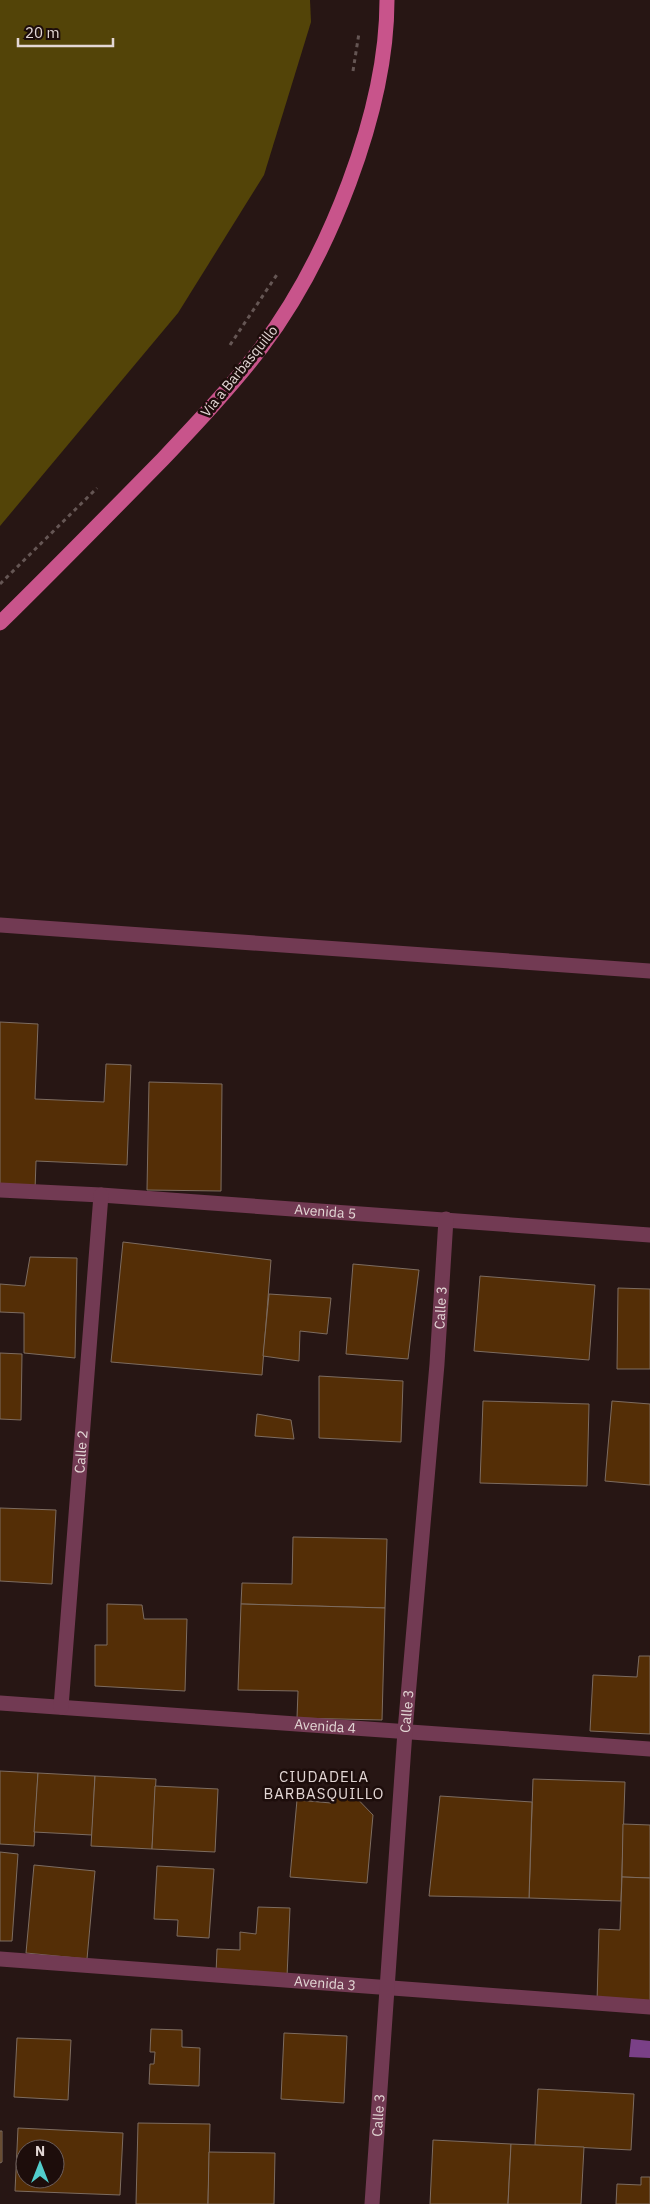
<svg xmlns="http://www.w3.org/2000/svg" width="650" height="2204" viewBox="0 0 650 2204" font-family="'IBM Plex Sans',sans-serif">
  <rect width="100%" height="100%" fill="#271614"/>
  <path fill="#534408" d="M0,0h310l1,22 -47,153 -86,138 -178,213z"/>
  <path fill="#7a4087" d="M631,2039l19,2v17l-21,-1z"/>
  <g fill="#542e06" stroke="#7d6c60" fill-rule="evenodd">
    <path d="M0,1022l38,2 -3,75 69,3 2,-38 25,1 -4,100 -91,-4 -1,29 -35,-2z"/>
    <path d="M149,1082l73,2 -1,107 -74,-1z"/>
    <path d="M123,1242l148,18 -9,115 -151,-13z"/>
    <path d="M30,1257l47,1 -2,100 -51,-5v-40l-24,-1v-28l25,2z"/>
    <path d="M353,1264l66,6 -11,89 -62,-5z"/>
    <path d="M480,1276l115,9 -6,75 -115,-9z"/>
    <path d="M618,1288l32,1v80h-33z"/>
    <path d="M269,1294l62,4 -4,36 -27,-3 -1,30 -36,-5z"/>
    <path d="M0,1353l22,1 -1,66 -21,-1z"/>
    <path d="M319,1376l84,5 -2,61 -82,-4z"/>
    <path d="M483,1401l106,3 -2,82 -107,-3z"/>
    <path d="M612,1401l38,3v81l-45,-4z"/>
    <path d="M257,1414l34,6 3,19 -39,-3z"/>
    <path d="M0,1508l56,2 -4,74 -52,-3z"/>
    <path d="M293,1537l94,2 -2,69 -144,-4 1,-21 50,1z"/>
    <path d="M107,1604l35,1 2,14h43l-2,72 -90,-5v-41h12z"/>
    <path d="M241,1604l144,4 -3,112 -85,-2 1,-27 -60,-1z"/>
    <path d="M639,1656h11v78l-60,-3 3,-56 44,2z"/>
    <path d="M0,1771l38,2 -4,73 -34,-2z"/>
    <path d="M38,1773l57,3 -3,59 -58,-3z"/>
    <path d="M95,1776l61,3 -4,70 -61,-3z"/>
    <path d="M533,1779l92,3 -4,119 -92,-3z"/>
    <path d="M155,1786l63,3 -3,63 -63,-3z"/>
    <path d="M347,1788l26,27 -6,68 -77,-6 7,-77 34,3z"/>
    <path d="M440,1796l92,6 -3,96 -100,-2z"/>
    <path d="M623,1824l27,1v53l-28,-1z"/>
    <path d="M0,1852l18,2 -6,87h-12z"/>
    <path d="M34,1865l61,6 -8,88 -61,-6z"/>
    <path d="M157,1866l57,3 -5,69 -32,-2 1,-16 -24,-1z"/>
    <path d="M622,1877l28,1v126l-53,-2 2,-73 21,1z"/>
    <path d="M258,1907l32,1 -3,69 -71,-3 1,-25 23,1v-18l16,2z"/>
    <path d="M151,2029l31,1v17l18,1 -1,38 -50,-2 1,-20h4l1,-12h-5z"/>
    <path d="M284,2033l63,3 -3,67 -63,-4z"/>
    <path d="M17,2038l54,2 -3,60 -54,-3z"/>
    <path d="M538,2089l96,5 -3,56 -96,-5z"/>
    <path d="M138,2123l72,1 -2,80h-72z"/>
    <path d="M18,2128l105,5 -3,62 -105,-4zM25,2149h30v30h-30z"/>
    <path d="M0,2131h2v31l-2,1z"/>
    <path d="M433,2140l78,4 -3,60h-78z"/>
    <path d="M511,2144l73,3 -3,57h-73z"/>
    <path d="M209,2152l66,1 -1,51h-66z"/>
    <path d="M641,2177h9v27h-34l1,-20 24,1z"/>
  </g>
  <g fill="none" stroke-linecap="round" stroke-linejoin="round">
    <g stroke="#655654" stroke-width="3" stroke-dasharray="4 4" stroke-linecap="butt">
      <path d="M353,71l6,-38"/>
      <path d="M230,345l48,-72"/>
      <path d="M0,584l97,-96"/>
    </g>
    <g stroke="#723a53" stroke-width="15">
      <path d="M0,925l650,46"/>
      <path id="s1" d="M0,1190l101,5 549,40"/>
      <path id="s2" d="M0,1703l650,46"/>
      <path id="s3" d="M61,1707l40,-512"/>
      <path id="s4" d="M0,1959l650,48"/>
      <path id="s5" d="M372,2204l33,-473 32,-367 9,-145"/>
    </g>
    <path stroke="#c8548b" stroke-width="15" d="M0,623c55,-54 109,-109 163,-164 34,-36 68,-72 98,-111 67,-89 126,-236 126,-348"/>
  </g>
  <g text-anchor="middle" stroke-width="5" stroke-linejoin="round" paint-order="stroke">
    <g font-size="14" fill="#e3d7d5" stroke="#1d0d0b">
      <text transform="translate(239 371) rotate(-51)" y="5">Via a Barbasquillo</text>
      <text dy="5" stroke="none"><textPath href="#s1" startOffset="326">Avenida 5</textPath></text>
      <text dy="5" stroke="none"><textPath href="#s5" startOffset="899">Calle 3</textPath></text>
      <text dy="5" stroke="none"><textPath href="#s3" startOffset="256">Calle 2</textPath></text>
      <text dy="5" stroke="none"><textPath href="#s5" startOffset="494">Calle 3</textPath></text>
      <text dy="5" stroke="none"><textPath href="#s2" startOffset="326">Avenida 4</textPath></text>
      <text dy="5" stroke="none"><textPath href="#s4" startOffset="326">Avenida 3</textPath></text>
      <text dy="5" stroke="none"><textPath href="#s5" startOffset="89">Calle 3</textPath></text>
    </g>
    <g font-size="15" letter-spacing="1" fill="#e3d7d5" stroke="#1d0d0b">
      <text x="324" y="1782">CIUDADELA<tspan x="324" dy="17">BARBASQUILLO</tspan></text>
    </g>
  </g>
  <g transform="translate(40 2164)"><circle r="24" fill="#1d0d0b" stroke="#6c5e5c"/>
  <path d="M0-4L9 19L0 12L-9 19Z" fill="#52cdcc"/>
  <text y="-8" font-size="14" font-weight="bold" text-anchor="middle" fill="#e3d7d5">N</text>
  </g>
  <path d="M18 38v8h95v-8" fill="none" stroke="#e3d7d5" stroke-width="2.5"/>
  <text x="25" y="38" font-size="15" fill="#e3d7d5" stroke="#1d0d0b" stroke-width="4" paint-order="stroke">20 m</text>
</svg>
